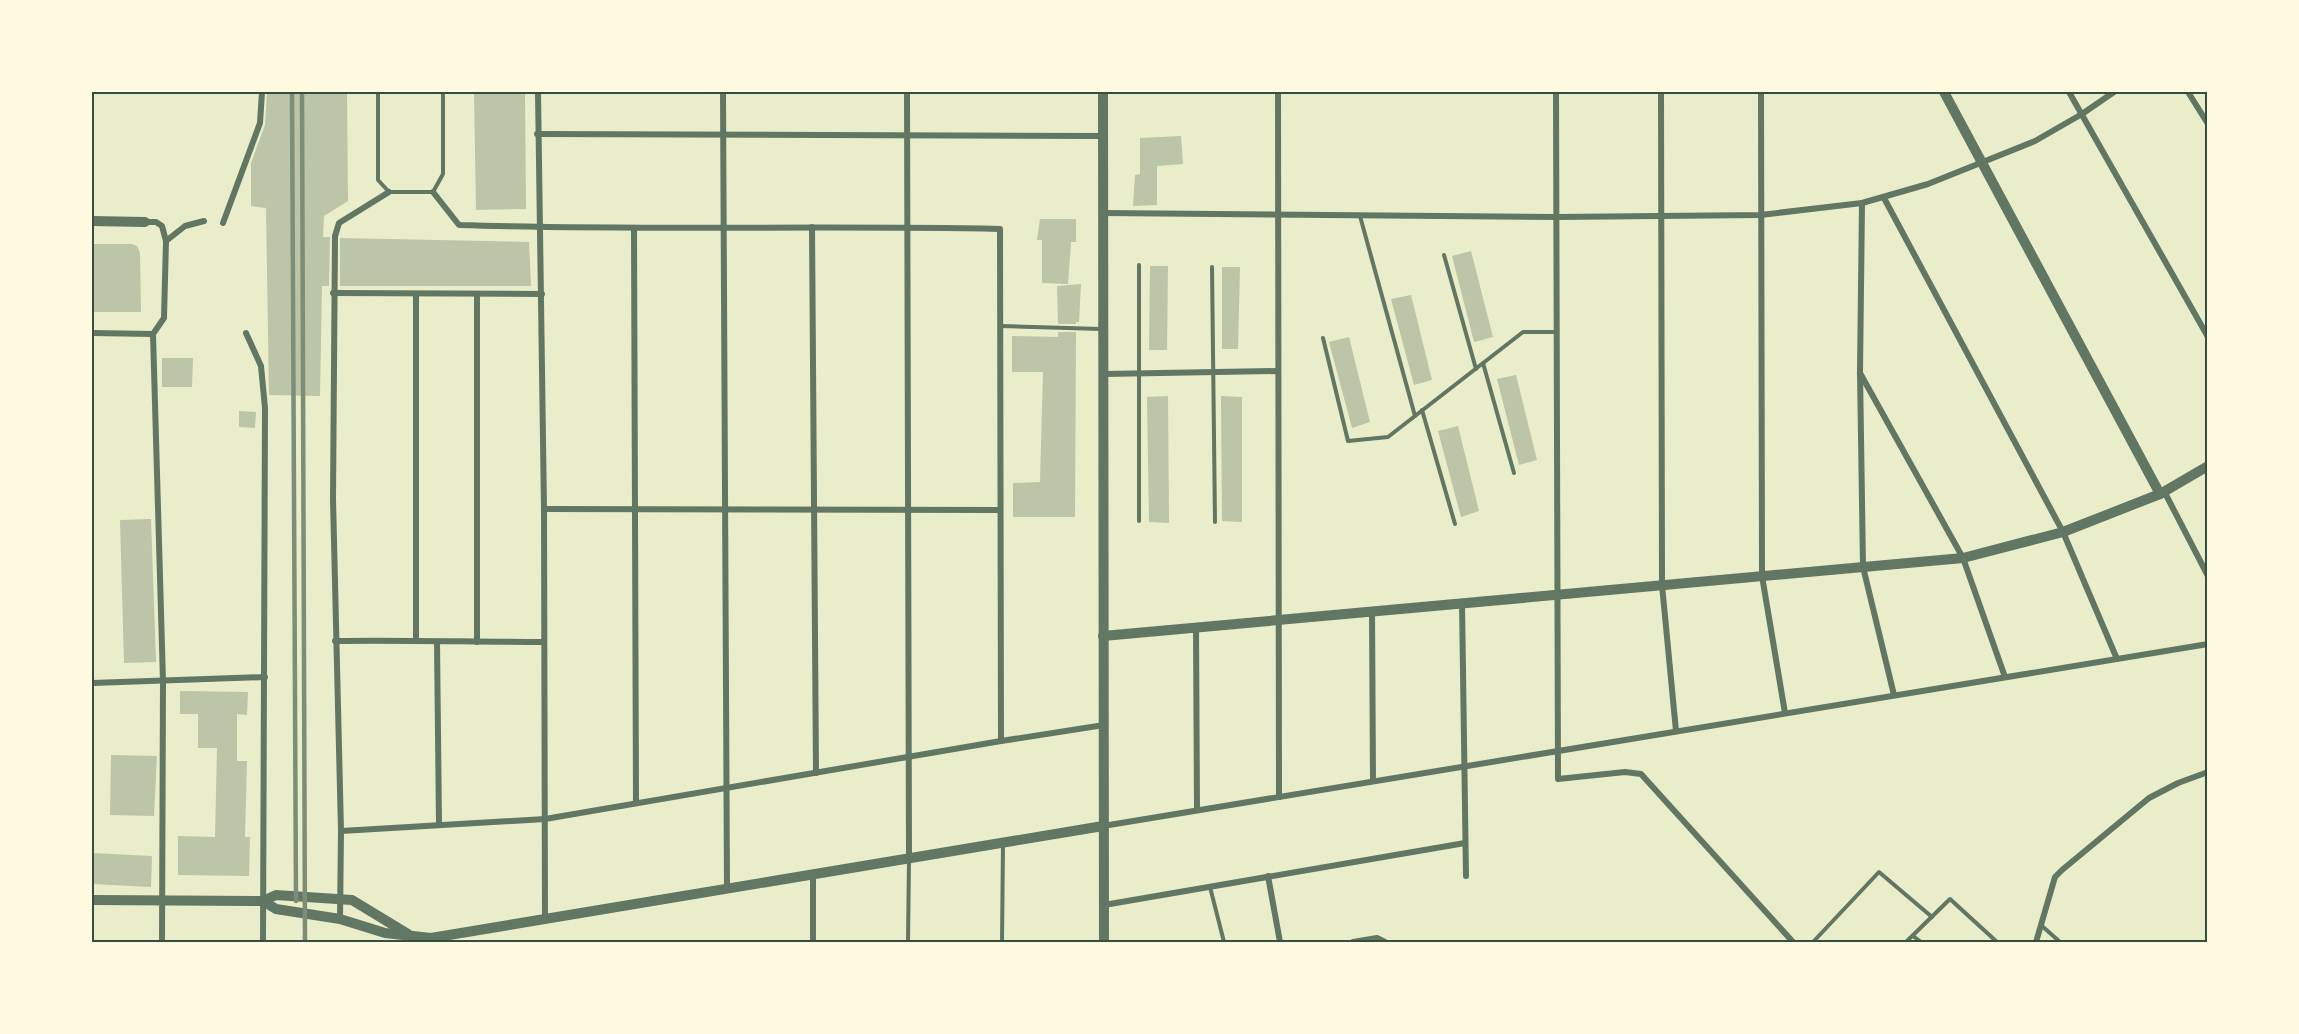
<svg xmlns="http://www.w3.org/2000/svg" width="2299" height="1034" viewBox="0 0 2299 1034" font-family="'Playfair Display',serif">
  <rect width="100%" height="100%" fill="#e9edc9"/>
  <g fill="#bcc5a7">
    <path d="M267,92h80l1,109 -24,15 -1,21h7l-1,49h-7l-2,110 -51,-1 -3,-187 -15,-2v-43l14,-38z"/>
    <path d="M474,92h51l1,117 -50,1z"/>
    <path d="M1181,136l2,28 -26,2v39l-24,1 2,-31 5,-1v-36z"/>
    <path d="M1040,219h36v23h-5l-3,42 -26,-1v-43h-5z"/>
    <path d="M340,238l189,4 2,44h-191z"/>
    <path d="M92,244h40l5,2 3,7 1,59h-49z"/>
    <path d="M1471,251l22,86 -19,5 -22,-86z"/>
    <path d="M1150,266h18l-1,84h-18z"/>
    <path d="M1222,267h18l-2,82h-16z"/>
    <path d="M1081,284l-2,38h-3v2h-18l-1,-38z"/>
    <path d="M1411,295l21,85 -18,5 -23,-86z"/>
    <path d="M1058,332h18l-1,185h-62v-34l27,-1 3,-110h-31v-36l46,1z"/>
    <path d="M1349,337l21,85 -18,6 -23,-86z"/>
    <path d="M162,358h31l-1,29h-30z"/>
    <path d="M1516,375l21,85 -18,5 -22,-86z"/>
    <path d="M1168,396l1,127 -20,-1 -2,-125z"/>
    <path d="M1221,396l21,1v125l-20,-1z"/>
    <path d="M239,411l17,1 -1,16 -16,-1z"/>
    <path d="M1458,426l21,85 -18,6 -23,-86z"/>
    <path d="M151,519l5,143 -32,1 -4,-143z"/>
    <path d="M180,691l68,1 -1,23 -10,-1v47h10l-2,76h5l-1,39 -71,-1v-39l37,1 2,-89h-19v-34h-18z"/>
    <path d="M111,755l46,1 -3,60 -44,-1z"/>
    <path d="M92,853l60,3 -1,31 -59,-3z"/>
  </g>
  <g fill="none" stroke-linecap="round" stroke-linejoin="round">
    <g stroke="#617663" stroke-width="4">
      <path d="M378,92v88l11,12h44l10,-18v-82"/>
      <path d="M1360,216l55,200"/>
      <path d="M1444,255l32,114"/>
      <path d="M1212,267l3,255"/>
      <path d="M1001,326l100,3"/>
      <path d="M1323,338l25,103 40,-4 135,-105h33"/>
      <path d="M1483,363l31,110"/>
      <path d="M1422,410l33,114"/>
      <path d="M1139,521v-256"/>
      <path d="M1210,887l14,55"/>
      <path d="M2042,926l18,16"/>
      <path d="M1913,936l8,6"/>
      <path d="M908,942l1,-83"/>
      <path d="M1002,942l1,-98"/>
      <path d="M1813,942l66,-70 53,45"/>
      <path d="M1906,942l44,-43 47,43"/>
    </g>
    <g stroke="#617663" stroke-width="6">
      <path d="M538,92l6,417 1,410"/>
      <path d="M723,92l4,796"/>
      <path d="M907,92l2,766"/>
      <path d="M1278,92l1,705"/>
      <path d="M1556,92l2,687 67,-7 16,2 152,168"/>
      <path d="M1661,92l1,493 14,146"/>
      <path d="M1761,92l1,484 23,137"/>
      <path d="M2069,92l139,245"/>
      <path d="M2188,92l20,32"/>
      <path d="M537,134l565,2"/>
      <path d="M433,192l26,33c180,6 361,0 541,4l1,512"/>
      <path d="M1884,198l179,334 54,127"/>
      <path d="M1862,203l-2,169 3,195 31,128"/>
      <path d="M1103,213l454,4 203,-2 102,-12 66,-19 107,-43 47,-27 32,-22"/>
      <path d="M145,222h11l6,4 4,15 -2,77 -11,16 10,347 -1,261"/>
      <path d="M223,223l37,-100 2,-31"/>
      <path d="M812,227l4,546"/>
      <path d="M634,228l2,575"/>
      <path d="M166,241l19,-15 19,-5"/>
      <path d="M333,293l209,1"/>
      <path d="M477,294v348"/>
      <path d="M92,333l61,1"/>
      <path d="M246,333l15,33 4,42 -2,534"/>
      <path d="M1860,373l103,185 42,119"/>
      <path d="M1104,374l174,-3"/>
      <path d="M2164,491l44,85"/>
      <path d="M544,509l456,1"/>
      <path d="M1462,603l4,273"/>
      <path d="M1372,611l1,170"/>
      <path d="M1196,627l1,183"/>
      <path d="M416,640v-346"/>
      <path d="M335,641c70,-1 139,1 209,1"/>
      <path d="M437,642l2,182"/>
      <path d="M92,683l173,-6"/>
      <path d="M1103,826l1105,-182"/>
      <path d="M341,831l204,-12 456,-78 103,-16"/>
      <path d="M813,874v68"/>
      <path d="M1268,876l12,66"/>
      <path d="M1104,905l361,-62"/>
      <path d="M340,919l1,-88 -8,-332 2,-263 4,-13 50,-31"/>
      <path d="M1353,942l24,-4 8,4"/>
      <path d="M2036,942l19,-65 7,-7 87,-72 29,-15 30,-11"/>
    </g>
    <g stroke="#617663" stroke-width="10">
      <path d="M1103,92l1,850"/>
      <path d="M1944,92l216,402"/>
      <path d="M92,221l53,1"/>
      <path d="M1103,636l860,-78 100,-26 97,-38 48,-28"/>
      <path d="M92,900l171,1 13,-6 76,5 56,34"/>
      <path d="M263,901l13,8 64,10 45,14 46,5 672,-112"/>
    </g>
    <g stroke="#7c8e77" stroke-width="4.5">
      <path d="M292,92l4,809"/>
      <path d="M302,92l3,850"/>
    </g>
  </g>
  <rect width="2299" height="1034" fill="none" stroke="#fefae0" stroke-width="186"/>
  <rect x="93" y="93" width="2113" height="848" fill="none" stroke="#344e41" stroke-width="2"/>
</svg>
